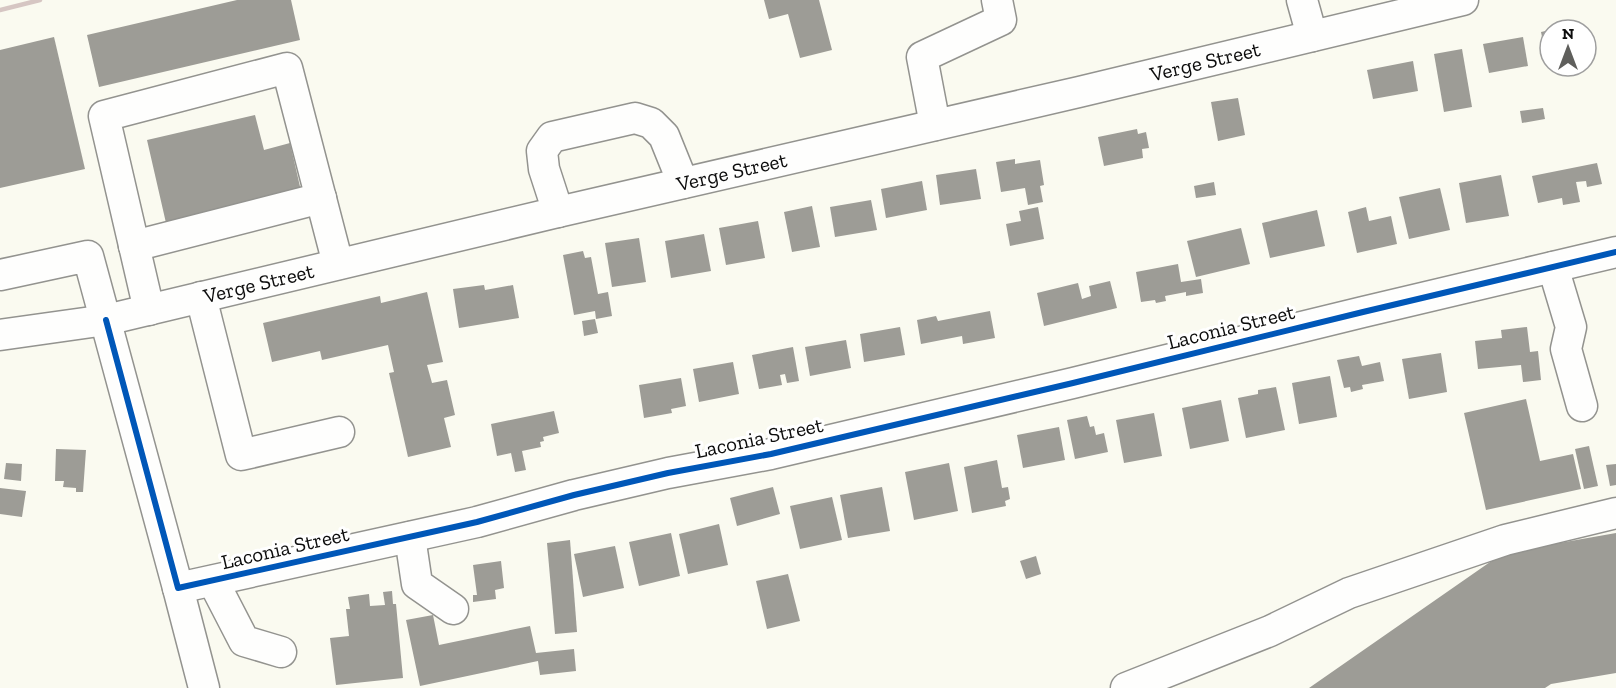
<svg xmlns="http://www.w3.org/2000/svg" width="1616" height="688" viewBox="0 0 1616 688" font-family="'Zilla Slab',serif">
  <rect width="100%" height="100%" fill="#fafaf0"/>
  <g fill="#9d9c96">
    <path d="M237,0h54l9,40 -201,47 -12,-52z"/>
    <path d="M764,0h55l13,50 -32,8 -12,-44 -19,5z"/>
    <path d="M1582,24l1,6h-26v-1z"/>
    <path d="M1550,30v31h-3l-6,-29z"/>
    <path d="M54,37l31,132 -85,19v-138z"/>
    <path d="M1523,37l5,29 -39,7 -6,-29z"/>
    <path d="M1462,49l10,58 -28,5 -10,-58z"/>
    <path d="M1413,61l5,30 -45,8 -6,-29z"/>
    <path d="M1238,98l7,37 -27,6 -7,-39z"/>
    <path d="M1543,108l2,11 -23,4 -2,-12z"/>
    <path d="M255,115l9,35 26,-7 11,48 -135,32 -19,-83z"/>
    <path d="M1137,129l1,5 8,-2 3,16 -7,1 1,9 -39,8 -6,-29z"/>
    <path d="M1015,159v5l25,-4 4,25 -4,1 3,16 -15,3 -3,-17 -24,4 -5,-30z"/>
    <path d="M1597,163l5,21 -15,3 -1,-6 -10,1 4,20 -17,3 -1,-7 -24,5 -6,-27z"/>
    <path d="M976,169l5,30 -41,6 -4,-30z"/>
    <path d="M1501,175l8,41 -43,7 -7,-40z"/>
    <path d="M922,181l5,29 -41,8 -5,-29z"/>
    <path d="M1214,182l2,13 -20,3 -2,-12z"/>
    <path d="M1440,188l10,42 -41,9 -10,-42z"/>
    <path d="M871,200l6,30 -42,7 -5,-30z"/>
    <path d="M812,206l8,41 -28,5 -8,-40z"/>
    <path d="M1038,207l6,32 -34,7 -4,-22 15,-3 -2,-10z"/>
    <path d="M1366,207l3,14 22,-5 6,28 -40,9 -9,-41z"/>
    <path d="M1317,210l8,36 -55,12 -8,-35z"/>
    <path d="M758,221l7,37 -39,7 -7,-37z"/>
    <path d="M1241,228l9,36 -54,13 -9,-36z"/>
    <path d="M704,234l7,37 -40,7 -6,-37z"/>
    <path d="M639,238l7,44 -34,5 -7,-44z"/>
    <path d="M583,251l2,7 6,-1 7,37 10,-2 4,24 -16,3 -1,-8 -21,4 -11,-60z"/>
    <path d="M1178,264l3,18 20,-3 2,14 -17,3v-4l-21,4 1,5 -10,2 -1,-3 -14,2 -5,-30z"/>
    <path d="M1110,281l7,27 -73,18 -7,-33 41,-10 4,16 9,-3 -2,-10z"/>
    <path d="M484,285l1,5 28,-5 6,33 -60,10 -6,-39z"/>
    <path d="M427,292l16,70 -16,3 5,18 15,-3 8,35 -11,3 7,29 -43,10 -19,-84 5,-1 -6,-27 -66,15 -2,-9 -48,11 -9,-39 117,-27 1,7z"/>
    <path d="M990,311l5,27 -32,6 -1,-8 -41,8 -4,-24 19,-4 2,5z"/>
    <path d="M595,319l3,14 -14,3 -2,-15z"/>
    <path d="M900,327l5,28 -41,7 -4,-28z"/>
    <path d="M1527,327l3,25 8,-1 3,29 -18,2 -2,-17 -43,4 -3,-28 27,-3 -1,-8z"/>
    <path d="M846,340l5,28 -41,8 -5,-29z"/>
    <path d="M793,347l6,34 -12,2 -2,-9 -5,1 2,10 -23,4 -7,-34z"/>
    <path d="M1441,353l6,39 -38,7 -7,-40z"/>
    <path d="M1359,356l3,10 18,-4 4,19 -22,4 1,4 -12,3 -1,-5 -6,1 -7,-28z"/>
    <path d="M733,362l6,32 -40,8 -6,-33z"/>
    <path d="M1330,376l7,41 -38,7 -7,-41z"/>
    <path d="M681,378l5,28 -15,3 1,4 -28,5 -5,-33z"/>
    <path d="M1276,387l9,43 -39,8 -8,-40 20,-4v-4z"/>
    <path d="M1526,399l14,62 33,-7 8,35 -95,21 -22,-97z"/>
    <path d="M1221,400l8,41 -39,8 -8,-41z"/>
    <path d="M554,411l5,22 -16,4 1,4 -4,1 1,5 -19,4 4,19 -11,2 -4,-19 -14,3 -6,-32z"/>
    <path d="M1154,413l8,43 -38,7 -8,-43z"/>
    <path d="M1087,416l3,11 4,-1 2,9 8,-2 4,19 -33,7 -8,-39z"/>
    <path d="M1059,427l6,33 -42,8 -6,-33z"/>
    <path d="M1589,446l9,40 -14,3 -9,-40z"/>
    <path d="M56,449l30,1 -3,42h-7v-4l-13,-1 1,-6h-9z"/>
    <path d="M997,460l5,28 6,-1 2,12 -5,2 1,5 -34,7 -8,-46z"/>
    <path d="M6,463l16,1 -1,17 -17,-2z"/>
    <path d="M949,463l9,48 -44,9 -9,-48z"/>
    <path d="M1616,464v21l-6,1 -4,-21z"/>
    <path d="M773,487l7,27 -43,12 -7,-28z"/>
    <path d="M882,487l8,44 -42,7 -8,-43z"/>
    <path d="M0,488l26,3 -4,26 -22,-3z"/>
    <path d="M832,497l10,43 -42,9 -10,-43z"/>
    <path d="M719,524l9,41 -40,9 -9,-40z"/>
    <path d="M671,533l9,43 -41,10 -10,-44z"/>
    <path d="M1616,533v140l-65,11 -6,4h-236l194,-135z"/>
    <path d="M570,540l7,92 -22,2 -8,-91z"/>
    <path d="M615,546l9,42 -41,9 -9,-43z"/>
    <path d="M1036,556l5,18 -15,5 -6,-18z"/>
    <path d="M501,561l3,27 -9,2 1,9 -23,3v-7h4l-4,-30z"/>
    <path d="M788,574l12,47 -33,8 -11,-48z"/>
    <path d="M392,591l1,13h3l7,74 -67,7 -6,-47 19,-2 -3,-27h4l-2,-12 21,-3 1,12 15,-1 -2,-13z"/>
    <path d="M433,615l6,30 91,-19 6,27 38,-4 2,22 -36,4 -2,-14 -118,25 -14,-66z"/>
  </g>
  <g fill="none" stroke-linecap="round" stroke-linejoin="round">
    <g stroke="#93938f" stroke-width="33">
      <g id="minor">
        <path d="M1302,0l10,36"/>
        <path d="M935,125l-13,-68 79,-37 -4,-20"/>
        <path d="M558,212l-14,-43 -2,-18 10,-14 83,-19 16,5 13,13 19,47"/>
        <path d="M134,246l187,-48"/>
        <path d="M1553,267l18,60 -5,22 16,57"/>
        <path d="M0,275l88,-19 90,332 299,-66 97,-27 94,-22 103,-19 302,-71 290,-71 253,-60"/>
        <path d="M201,297l40,158 98,-23"/>
        <path d="M149,310l-45,-194 183,-48 51,196"/>
        <path id="s1" d="M0,335l106,-15 452,-108 521,-120 384,-92"/>
        <path d="M410,537l7,47 36,25"/>
        <path d="M213,581l31,60 37,11"/>
        <path d="M178,588l26,100"/>
        <path d="M1126,688l144,-57 79,-38 156,-53 111,-27"/>
      </g>
    </g>
    <use href="#minor" stroke="#fefefd" stroke-width="30"/>
    <path stroke="#d6c6c3" stroke-width="4.5" d="M0,10l40,-10"/>
    <g stroke="#fff" stroke-width="10">
      <path id="cycleway" d="M106,320l72,268 299,-66 97,-27 94,-22 103,-19 302,-71 290,-71 253,-60"/>
    </g>
    <use href="#cycleway" stroke="#0057b8" stroke-width="6"/>
  </g>
  <g text-anchor="middle" stroke-width="6" stroke-linejoin="round" paint-order="stroke">
    <g font-size="21" fill="#0c0c0c" stroke="#fff">
      <text dy="7" stroke="none"><textPath href="#s1" startOffset="1236">Verge Street</textPath></text>
      <text dy="7" stroke="none"><textPath href="#s1" startOffset="750">Verge Street</textPath></text>
      <text dy="7" stroke="none"><textPath href="#s1" startOffset="264">Verge Street</textPath></text>
      <text transform="translate(1231 327) rotate(-14)" y="7">Laconia Street</text>
      <text transform="translate(759 438) rotate(-12)" y="7">Laconia Street</text>
      <text transform="translate(285 548) rotate(-13)" y="7">Laconia Street</text>
    </g>
  </g>
  <g transform="translate(1568 48)"><circle r="28" fill="#ffffff" stroke="#9e9e9e" stroke-width="1.5"/>
  <path d="M0-4.5L10 22L0 15L-10 22Z" fill="#5f5f5c"/>
  <text y="-9" font-size="16" font-weight="bold" text-anchor="middle" fill="#0c0c0c">N</text>
  </g>
</svg>
